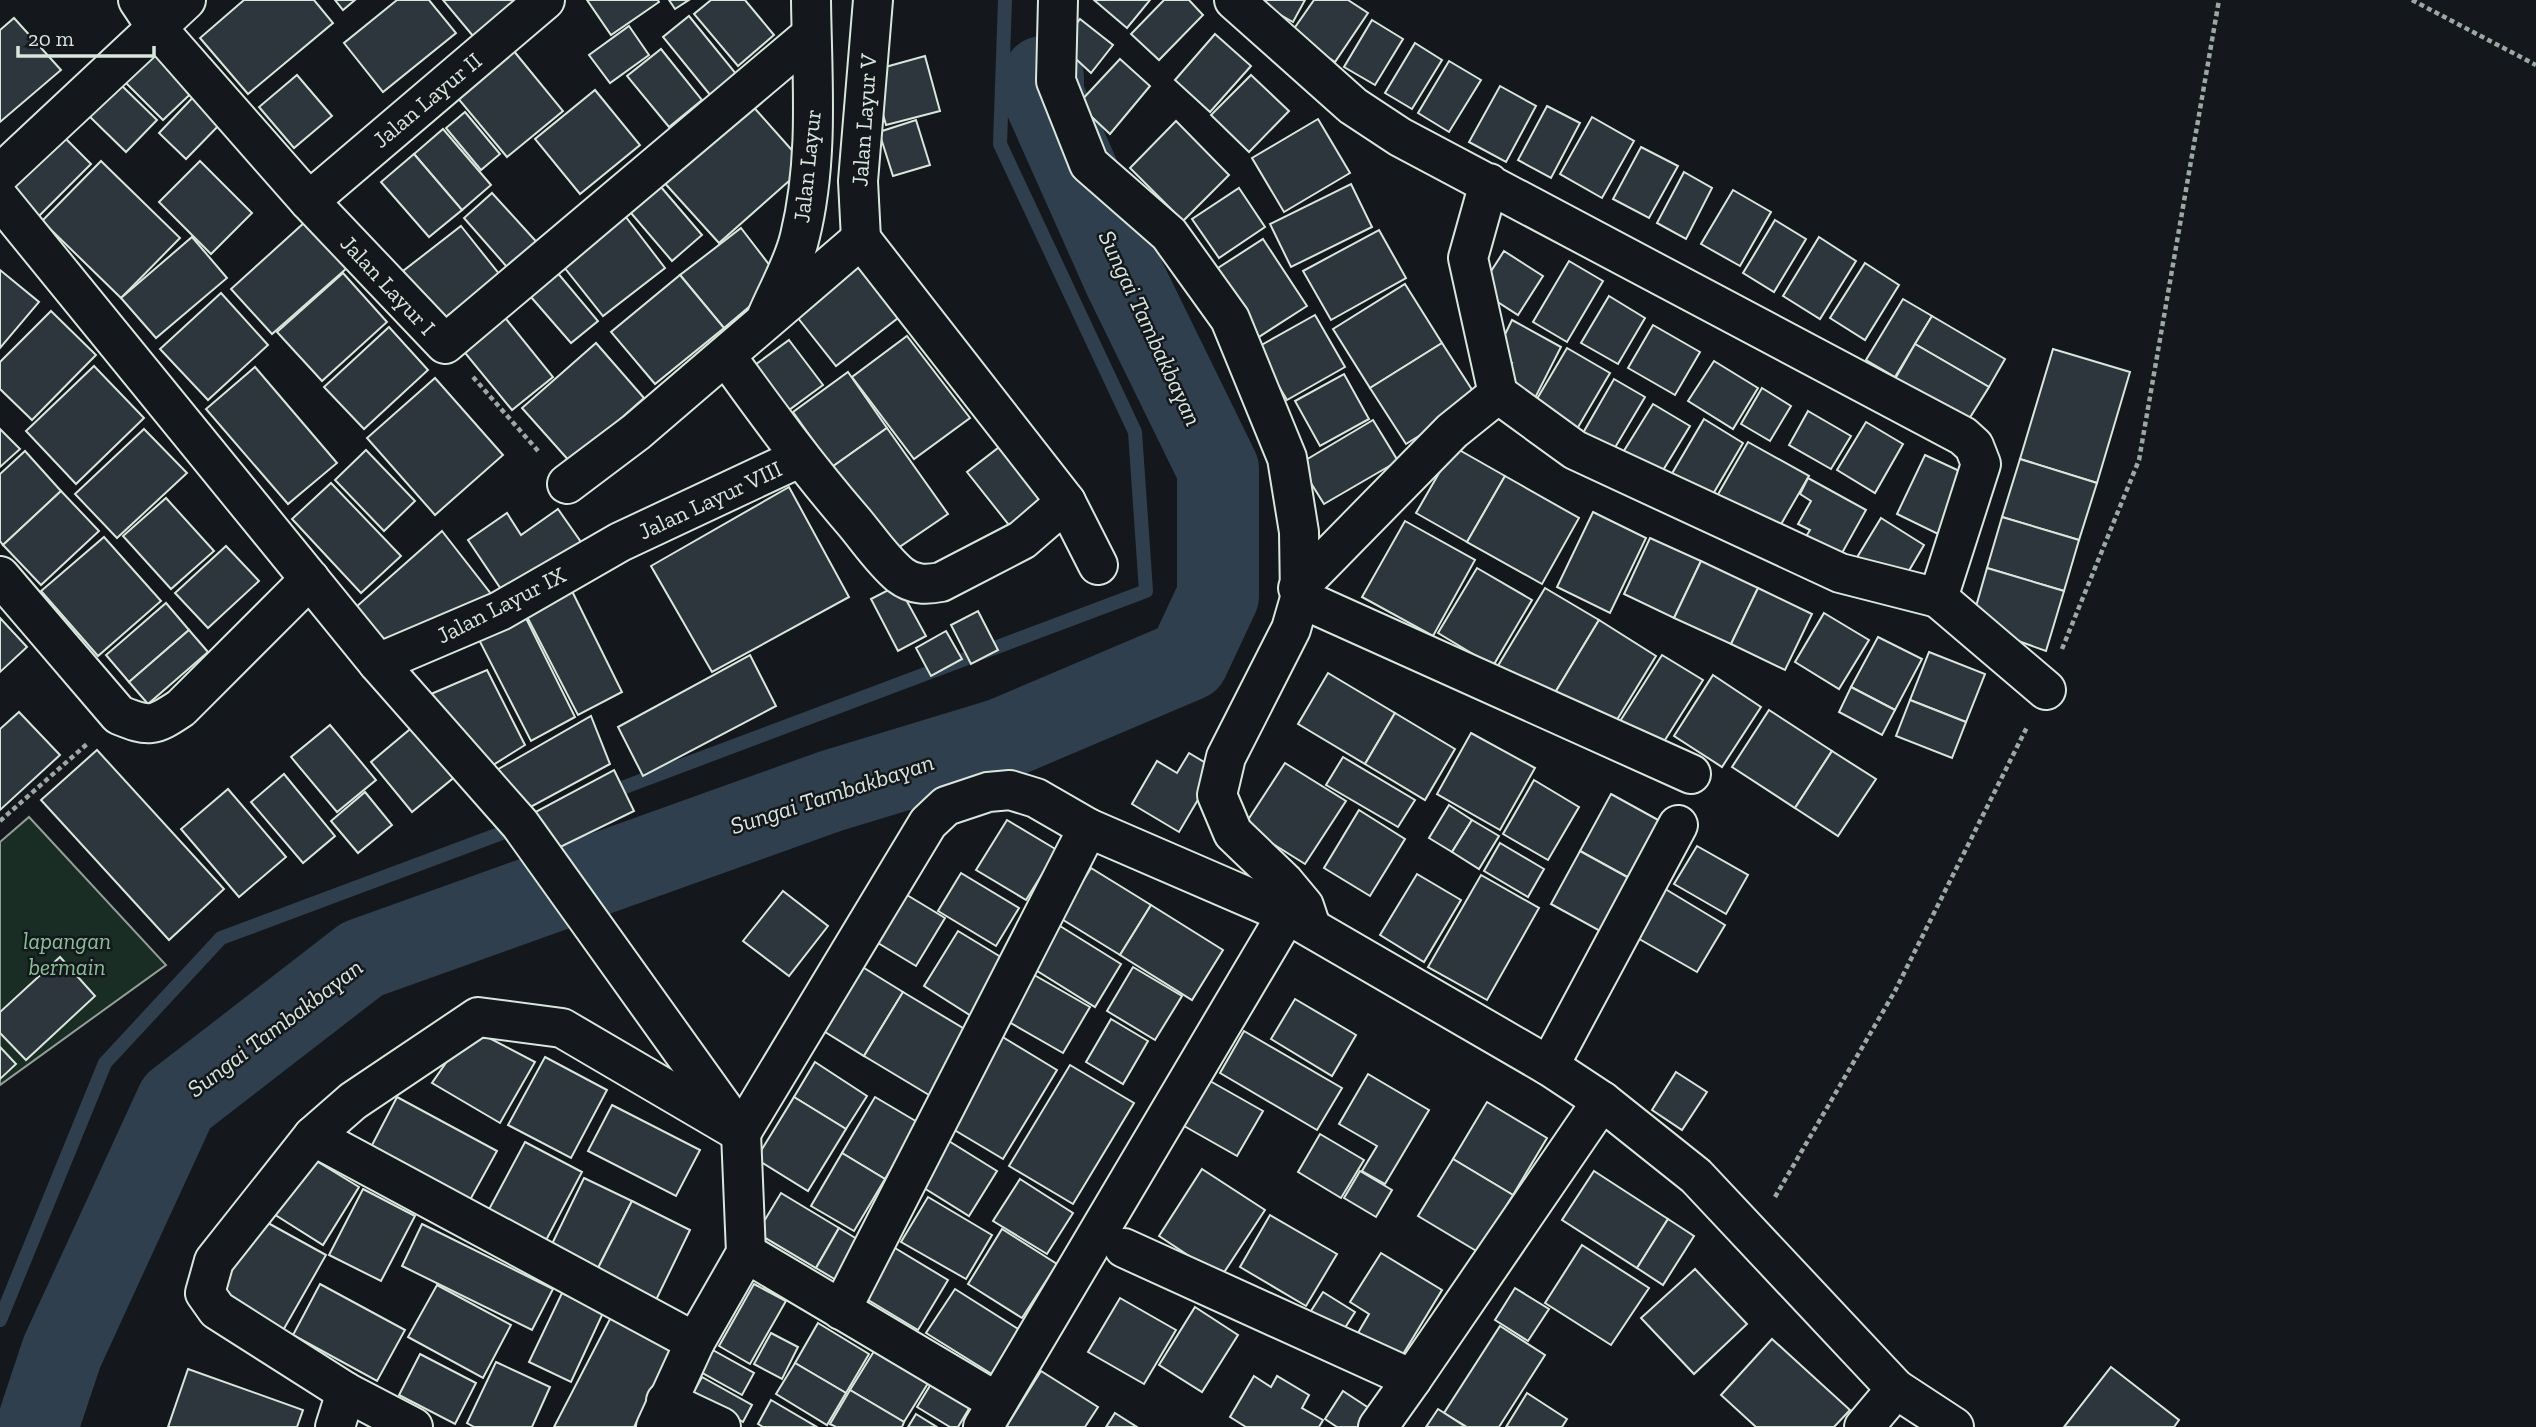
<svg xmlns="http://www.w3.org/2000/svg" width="2536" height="1427" viewBox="0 0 2536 1427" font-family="'Zilla Slab',serif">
  <rect width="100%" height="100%" fill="#14181c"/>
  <path fill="#1a2d24" stroke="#939e99" stroke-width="2" d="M29,817l137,148 -166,120v-243z"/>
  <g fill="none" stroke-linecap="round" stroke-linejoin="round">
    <g stroke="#2f3f4d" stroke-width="14">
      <path d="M606,794l540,-203 -11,-159 -135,-288 5,-144"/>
      <path d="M0,1320l105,-257 116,-125 297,-111"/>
    </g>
    <path stroke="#2f3f4d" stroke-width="82" d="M37,1427l25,-75 115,-250 185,-143 469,-168 171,-52 186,-79 30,-64v-127l-93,-190 -82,-184v-18"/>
  </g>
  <g fill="#2c363c" stroke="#d8e6dc" stroke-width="2">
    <path d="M244,0h70l19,23 -85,71 -48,-56z"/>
    <path d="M335,0h20l-12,10z"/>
    <path d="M397,0h32l27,33 -73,59 -39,-49z"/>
    <path d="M443,0h74l-44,36z"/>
    <path d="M587,0h71l1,2 -48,33z"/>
    <path d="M669,0h20l-14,9z"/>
    <path d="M711,0h34l29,35 -36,31 -44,-52z"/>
    <path d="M1094,0h56l-23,28z"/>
    <path d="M1164,0h25l14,15 -44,45 -28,-26z"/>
    <path d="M1254,0h51l-12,22z"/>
    <path d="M1314,0h34l20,13 -33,49 -44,-29z"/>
    <path d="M689,16l48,59 -26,21 -48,-59z"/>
    <path d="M14,18l47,52 -61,52v-92z"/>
    <path d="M1080,19l33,26 -22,28 -30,-28z"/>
    <path d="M1372,20l31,19 -28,46 -31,-18z"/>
    <path d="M629,26l20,29 -39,28 -21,-28z"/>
    <path d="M1215,34l36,32 -41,46 -35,-32z"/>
    <path d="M1415,43l27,17 -30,49 -27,-16z"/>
    <path d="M164,44l38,39 -39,37 -38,-38z"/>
    <path d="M661,49l41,51 -33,27 -42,-51z"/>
    <path d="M513,50l50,61 -56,46 -51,-61z"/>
    <path d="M925,56l15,55 -54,14 -15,-54z"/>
    <path d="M1120,59l30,27 -40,48 -32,-30z"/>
    <path d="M1449,61l32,19 -32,52 -31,-19z"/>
    <path d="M297,75l35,41 -38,32 -35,-41z"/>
    <path d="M1251,75l38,36 -40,41 -38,-37z"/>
    <path d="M119,83l38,37 -31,32 -38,-37z"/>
    <path d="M1500,86l36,20 -30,56 -37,-20z"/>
    <path d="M595,90l45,55 -60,49 -45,-55z"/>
    <path d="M199,91l27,27 -40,41 -27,-26z"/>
    <path d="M749,102l57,64 -87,77 -58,-64z"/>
    <path d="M1547,106l33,17 -29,55 -33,-18z"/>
    <path d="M465,112l35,42 -19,16 -35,-42z"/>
    <path d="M1592,117l42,24 -32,57 -42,-24z"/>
    <path d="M1318,119l32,54 -66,39 -32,-54z"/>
    <path d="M916,120l14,45 -37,11 -14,-44z"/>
    <path d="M1176,121l53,54 -46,46 -53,-53z"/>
    <path d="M443,129l48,56 -29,25 -48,-56z"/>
    <path d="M58,131l33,33 -55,55 -34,-33z"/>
    <path d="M1641,147l37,19 -29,52 -36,-19z"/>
    <path d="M414,154l48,56 -33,27 -48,-55z"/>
    <path d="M101,161l79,77 -59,60 -79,-77z"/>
    <path d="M200,161l52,52 -41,41 -52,-52z"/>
    <path d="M1684,172l28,16 -26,51 -29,-16z"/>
    <path d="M655,180l47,55 -30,26 -47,-55z"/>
    <path d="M1351,184l21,43 -81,40 -21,-43z"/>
    <path d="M1239,188l26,39 -46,31 -27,-39z"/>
    <path d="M1733,190l38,22 -31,54 -39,-22z"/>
    <path d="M492,193l51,56 -29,26 -50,-57z"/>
    <path d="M619,208l46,60 -62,48 -47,-59z"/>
    <path d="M1775,220l31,19 -32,53 -31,-19z"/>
    <path d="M305,222l42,46 -75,66 -41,-45z"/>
    <path d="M461,226l39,49 -58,45 -39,-49z"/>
    <path d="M741,228l40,52 -57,48 -44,-53z"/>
    <path d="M1379,230l27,48 -75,42 -28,-49z"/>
    <path d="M192,237l35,41 -71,60 -35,-40z"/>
    <path d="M1819,237l37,24 -36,58 -37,-23z"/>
    <path d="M1263,239l44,67 -56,36 -44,-67z"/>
    <path d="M1504,251l39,25 -25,39 -39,-25z"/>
    <path d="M852,259l46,59 -62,48 -46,-58z"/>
    <path d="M1569,261l34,20 -36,61 -34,-20z"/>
    <path d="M1865,263l34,22 -34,55 -35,-22z"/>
    <path d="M551,265l47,56 -27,22 -47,-54z"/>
    <path d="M0,270l39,32 -39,46z"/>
    <path d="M343,273l44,49 -65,59 -45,-49z"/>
    <path d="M680,275l44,53 -69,56 -44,-52z"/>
    <path d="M1405,284l37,59 -72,45 -37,-59z"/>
    <path d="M221,293l47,52 -60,55 -48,-51z"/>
    <path d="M1609,296l36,22 -27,46 -37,-21z"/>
    <path d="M1903,299l29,17 -37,61 -29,-17z"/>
    <path d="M51,311l45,44 -64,65 -32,-31v-27z"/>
    <path d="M502,314l51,63 -41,33 -51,-62z"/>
    <path d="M1315,315l30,52 -58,33 -31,-52z"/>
    <path d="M1932,316l73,43 -16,28 -74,-43z"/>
    <path d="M1512,320l49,27 -26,51 -33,-16 10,-19 -17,-8z"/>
    <path d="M1653,325l47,27 -25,43 -47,-27z"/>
    <path d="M389,327l39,43 -64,59 -40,-42z"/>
    <path d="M907,336l63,82 -56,41 -62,-82z"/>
    <path d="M789,340l34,45 -34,25 -34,-45z"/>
    <path d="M596,343l48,55 -73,65 -49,-55z"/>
    <path d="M1442,343l36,56 -72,45 -36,-56z"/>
    <path d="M1915,344l74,43 -20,32 -78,-33z"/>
    <path d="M1567,348l43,25 -33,56 -43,-25z"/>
    <path d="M2053,349l77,23 -33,111 -77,-24z"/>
    <path d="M1714,361l44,27 -25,41 -45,-28z"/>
    <path d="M94,366l50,52 -68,66 -50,-53z"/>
    <path d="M255,367l82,96 -49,41 -82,-95z"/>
    <path d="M848,372l39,56 -55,39 -39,-55z"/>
    <path d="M1344,374l25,45 -49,27 -25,-45z"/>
    <path d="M435,378l68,77 -68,60 -68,-77z"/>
    <path d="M1614,379l31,18 -32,54 -30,-18z"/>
    <path d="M1762,388l29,18 -21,35 -29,-17z"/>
    <path d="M1653,404l37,22 -36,59 -37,-23z"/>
    <path d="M1808,411l43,25 -20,33 -42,-24z"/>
    <path d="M1704,419l39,24 -37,63 -39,-24z"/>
    <path d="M1373,420l25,41 -74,43 -25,-40z"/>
    <path d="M1866,422l37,22 -28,49 -38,-23z"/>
    <path d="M887,428l61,86 -56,38 -60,-85z"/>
    <path d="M0,429l20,20 -20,18z"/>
    <path d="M144,429l43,44 -70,65 -42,-44z"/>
    <path d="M1007,441l46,58 -40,31 -46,-58z"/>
    <path d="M1748,442l61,34 -36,62 -60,-35z"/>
    <path d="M1454,447l51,29 -38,66 -51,-29z"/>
    <path d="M366,450l49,51 -31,30 -49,-51z"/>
    <path d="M25,451l36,40 -58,54 -3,-4v-67z"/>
    <path d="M1925,455l41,19 -28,60 -41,-20z"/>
    <path d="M2020,459l77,24 -18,57 -77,-23z"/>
    <path d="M1505,476l74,42 -37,66 -75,-42z"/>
    <path d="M1808,478l58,32 -29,52 -35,-19 8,-13 -12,-6 13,-23 -11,-7z"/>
    <path d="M331,483l70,73 -40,37 -69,-74z"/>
    <path d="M789,487l60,110 -137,75 -61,-106z"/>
    <path d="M61,491l38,40 -58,54 -38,-40z"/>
    <path d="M166,498l48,53 -43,38 -48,-53z"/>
    <path d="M558,509l23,33 -76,53 -37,-55 39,-27 14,22z"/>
    <path d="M1593,512l53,26 -36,75 -53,-26z"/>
    <path d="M2002,517l77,23 -15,51 -77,-23z"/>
    <path d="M1881,518l43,27 -24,41 -44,-27z"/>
    <path d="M1405,521l70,39 -42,76 -71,-39z"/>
    <path d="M442,531l53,68 -113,55 -35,-39z"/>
    <path d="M104,537l57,64 -63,55 -57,-65z"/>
    <path d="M1650,538l51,23 -27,57 -50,-24z"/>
    <path d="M226,546l33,35 -51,47 -33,-35z"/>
    <path d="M1701,561l57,27 -27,56 -57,-26z"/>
    <path d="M1477,568l55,32 -39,66 -55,-33z"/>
    <path d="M1987,568l77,23 -18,60 -75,-27z"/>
    <path d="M568,583l54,109 -44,23 -56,-108z"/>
    <path d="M898,585l28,51 -28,15 -27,-52z"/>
    <path d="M1545,588l54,32 -49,81 -54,-32z"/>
    <path d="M1758,588l54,26 -27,56 -54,-26z"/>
    <path d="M166,603l23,27 -60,52 -23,-27z"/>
    <path d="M521,608l54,109 -44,24 -56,-109z"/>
    <path d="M978,611l20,39 -27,14 -20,-39z"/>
    <path d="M1824,613l45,27 -30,49 -44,-27z"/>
    <path d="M0,618l27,29 -27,25z"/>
    <path d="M1599,620l57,36 -49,80 -57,-35z"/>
    <path d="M189,630l19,22 -60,52 -19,-22z"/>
    <path d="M946,631l16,28 -31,17 -15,-28z"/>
    <path d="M1878,637l44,22 -27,51 -44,-23z"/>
    <path d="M1929,652l56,22 -19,48 -56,-22z"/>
    <path d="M750,655l26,51 -133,70 -25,-49z"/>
    <path d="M1662,655l41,25 -45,71 -41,-25z"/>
    <path d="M487,670l38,75 -35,22 -59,-73z"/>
    <path d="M1328,673l67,40 -30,51 -67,-40z"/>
    <path d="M1713,675l48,32 -39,60 -48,-31z"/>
    <path d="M1851,687l44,23 -13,25 -43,-23z"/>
    <path d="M1910,700l56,22 -14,36 -56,-22z"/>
    <path d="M1769,710l63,41 -37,57 -63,-41z"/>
    <path d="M19,712l41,43 -60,55v-81z"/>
    <path d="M1395,713l60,36 -30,51 -60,-36z"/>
    <path d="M591,716l19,48 -85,46 -30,-39z"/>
    <path d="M330,725l46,55 -39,32 -46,-55z"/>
    <path d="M415,725l42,50 -45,37 -41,-50z"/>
    <path d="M1471,733l64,35 -35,62 -63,-36z"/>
    <path d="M97,750l127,139 -55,51 -128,-140z"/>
    <path d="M1832,751l44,28 -38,57 -43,-28z"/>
    <path d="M1189,753l27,16 -37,63 -47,-28 25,-43 20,12z"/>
    <path d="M1343,757l72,43 -17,27 -72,-42z"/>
    <path d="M1285,763l61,38 -41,63 -61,-38z"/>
    <path d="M614,770l20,41 -82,40 -26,-34z"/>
    <path d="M284,774l51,62 -32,27 -52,-61z"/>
    <path d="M1534,780l45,27 -31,53 -45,-26z"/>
    <path d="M228,789l58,68 -47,40 -58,-68z"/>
    <path d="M365,792l27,33 -34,28 -27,-32z"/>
    <path d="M1611,794l49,27 -31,57 -49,-27z"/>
    <path d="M1449,805l23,15 -20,32 -23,-14z"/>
    <path d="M1359,810l46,29 -35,57 -46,-28z"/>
    <path d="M1007,820l50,30 -31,50 -50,-30z"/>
    <path d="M1472,820l27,16 -20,33 -27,-17z"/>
    <path d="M1500,843l44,26 -16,28 -44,-26z"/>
    <path d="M1697,846l51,29 -22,39 -52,-30z"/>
    <path d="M1580,851l49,27 -29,53 -49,-27z"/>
    <path d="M1091,868l60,37 -31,50 -60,-37z"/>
    <path d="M961,873l58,35 -23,38 -58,-35z"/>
    <path d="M1417,874l44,26 -37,62 -44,-27z"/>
    <path d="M1481,875l58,33 -52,92 -59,-33z"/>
    <path d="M1662,887l63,38 -28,47 -63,-36z"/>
    <path d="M783,891l45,35 -39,50 -46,-35z"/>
    <path d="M902,892l43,26 -29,48 -43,-26z"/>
    <path d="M1151,905l72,45 -31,50 -72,-45z"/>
    <path d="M1060,926l61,38 -26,43 -61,-38z"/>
    <path d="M958,931l56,34 -35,56 -55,-35z"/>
    <path d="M60,957l35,39 -69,64 -26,-27v-21z"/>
    <path d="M856,963l47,29 -39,64 -47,-29z"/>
    <path d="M1133,967l49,29 -27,44 -48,-29z"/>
    <path d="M1029,972l61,35 -27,46 -61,-35z"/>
    <path d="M903,992l70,42 -39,64 -70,-42z"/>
    <path d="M1295,999l61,36 -24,41 -61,-37z"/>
    <path d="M1111,1019l37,22 -25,43 -37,-22z"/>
    <path d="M470,1028l65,34 -35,61 -68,-40z"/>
    <path d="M1244,1031l98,57 -25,42 -97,-57z"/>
    <path d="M1001,1036l56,34 -54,89 -57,-34z"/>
    <path d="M0,1047l16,17 -16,15z"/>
    <path d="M545,1057l62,33 -36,68 -63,-33z"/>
    <path d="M815,1062l52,34 -21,33 -52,-32z"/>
    <path d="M1070,1065l64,38 -61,101 -64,-38z"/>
    <path d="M1676,1072l31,20 -25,38 -30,-20z"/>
    <path d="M1368,1074l61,36 -44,74 -23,-13 15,-25 -38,-22z"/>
    <path d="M1210,1081l53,30 -26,45 -53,-30z"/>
    <path d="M397,1097l100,54 -27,49 -99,-53z"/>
    <path d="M794,1097l52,32 -38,62 -52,-32z"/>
    <path d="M875,1097l44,26 -34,56 -43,-26z"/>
    <path d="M1487,1102l60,36 -34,57 -60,-36z"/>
    <path d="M612,1105l88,45 -24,46 -88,-45z"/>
    <path d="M1320,1134l44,26 -23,38 -43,-26z"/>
    <path d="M944,1138l53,33 -28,45 -53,-33z"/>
    <path d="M525,1142l57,30 -39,74 -57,-31z"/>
    <path d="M842,1153l43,26 -31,52 -43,-25z"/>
    <path d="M305,1154l54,33 -36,58 -54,-34z"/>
    <path d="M1453,1159l60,36 -35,57 -60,-36z"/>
    <path d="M1202,1169l63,41 -44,67 -62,-41z"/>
    <path d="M1360,1171l32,19 -16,27 -32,-19z"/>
    <path d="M1594,1171l74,48 -31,49 -75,-48z"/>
    <path d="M584,1178l48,23 -35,69 -47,-22z"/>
    <path d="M1020,1179l53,34 -26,41 -54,-33z"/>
    <path d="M363,1189l52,27 -34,65 -52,-26z"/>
    <path d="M781,1193l58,35 -23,40 -59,-35z"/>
    <path d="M928,1197l64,38 -26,44 -65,-37z"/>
    <path d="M632,1201l58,29 -34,70 -59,-30z"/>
    <path d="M1270,1215l67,39 -31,52 -66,-39z"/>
    <path d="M259,1218l67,37 -45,79 -67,-37z"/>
    <path d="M1668,1219l26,17 -31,49 -26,-17z"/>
    <path d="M422,1224l131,65 -21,41 -130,-64z"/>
    <path d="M839,1228l31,19 -24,39 -30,-18z"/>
    <path d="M1002,1229l55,35 -35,54 -54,-34z"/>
    <path d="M885,1242l63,38 -30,50 -63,-38z"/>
    <path d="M1582,1245l67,43 -38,57 -66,-42z"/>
    <path d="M1381,1253l61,37 -45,74 -42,-26 14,-24 -19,-12z"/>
    <path d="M1695,1269l52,55 -53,50 -53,-56z"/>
    <path d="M320,1284l85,46 -28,51 -84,-46z"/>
    <path d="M754,1284l32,17 -36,63 -31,-18z"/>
    <path d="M437,1285l74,40 -28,53 -75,-41z"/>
    <path d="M1515,1288l34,21 -21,32 -33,-21z"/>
    <path d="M955,1289l68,43 -28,44 -69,-43z"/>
    <path d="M1323,1292l32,20 -19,30 -32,-20z"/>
    <path d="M562,1293l41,20 -32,69 -42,-20z"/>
    <path d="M1120,1298l56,32 -32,54 -56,-32z"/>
    <path d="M1195,1307l43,28 -36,57 -43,-27z"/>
    <path d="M611,1317l63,33 -40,77h-80z"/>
    <path d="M818,1323l51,31 -23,39 -51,-30z"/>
    <path d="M1500,1326l45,29 -46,72h-32l-23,-14z"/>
    <path d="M771,1333l27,14 -16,32 -28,-15z"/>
    <path d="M1772,1339l78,71 -16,17h-78l-35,-32z"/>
    <path d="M876,1348l54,32 -26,42 -54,-32z"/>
    <path d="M711,1349l43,24 -12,22 -43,-24z"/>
    <path d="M420,1354l56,29 -21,41 -56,-29z"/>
    <path d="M496,1362l54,25 -18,40h-58l-7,-4z"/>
    <path d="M795,1363l51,30 -19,32 -51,-31z"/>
    <path d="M2111,1367l68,53 -5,7h-110z"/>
    <path d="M188,1369l115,41 -6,17h-129z"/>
    <path d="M1041,1371l57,36 -13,20h-79z"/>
    <path d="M1254,1376l17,11 6,-11 32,19 -7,13 21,12 -4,7h-73l-16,-10z"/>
    <path d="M702,1377l50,28 -9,17 -51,-27z"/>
    <path d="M934,1379l39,23 -15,25h-8l-33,-20z"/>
    <path d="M850,1390l54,32 -2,5h-66l-6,-3z"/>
    <path d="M1343,1391l35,23 -9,13h-32l-12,-8z"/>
    <path d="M1527,1393l40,26 -5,8h-56z"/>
    <path d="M771,1400l46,27h-54l-5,-3z"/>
    <path d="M1438,1409l28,18h-40z"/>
    <path d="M1115,1413l22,14h-31z"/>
    <path d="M916,1414l21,13h-29z"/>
  </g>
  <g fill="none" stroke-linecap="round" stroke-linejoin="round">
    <g stroke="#d8e6dc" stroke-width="42">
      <g id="minor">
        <path d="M138,0l18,27 153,174 136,143 366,-309"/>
        <path d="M1058,0l-2,81 33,83 80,70 61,85 57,139 12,74 1,66 -9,31 -65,128 -9,38 16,38 51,49 20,24 7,21"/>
        <path d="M1234,0l119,106 47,31 563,299 11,10 7,18 -43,134 -98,-25 -265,-123 -77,-56 -30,-136 21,-75"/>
        <path d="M0,174l186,-174"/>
        <path d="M0,199l378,464 142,161 221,309 5,120 -51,89 -39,85"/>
        <path d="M309,201l236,-201"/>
        <path d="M861,239l205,263 32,63"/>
        <path d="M861,239l-3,-58 15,-181"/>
        <path d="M767,316c11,-26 27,-53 33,-80 19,-77 12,-157 11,-236"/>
        <path d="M726,356c41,57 82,113 128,166 15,18 29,39 46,53 13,10 26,10 41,7l81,-42 44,-38"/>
        <path d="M567,484l69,-52 225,-193"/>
        <path d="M0,576l119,139c30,12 34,12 62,-7l129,-129"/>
        <path d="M1298,588l154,-157 46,-37"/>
        <path d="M1300,598l391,176"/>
        <path d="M1938,598l108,92"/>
        <path d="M378,663l122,-52 120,-69 179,-84"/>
        <path d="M1549,1066l129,-241"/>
        <path d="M313,1136l-99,125 -9,32 12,17 129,82 67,35"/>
        <path d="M1124,1248l288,131 -34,48"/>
        <path d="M746,1253l251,149"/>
        <path d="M841,1310l247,-482"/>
        <path d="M695,1342l-382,-206 40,-35 125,-84 84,11 179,105 187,-310 18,-17 42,-14 22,-2 26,8 52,30 199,86 262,152 53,35 94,75 200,213 58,38"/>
        <path d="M1412,1379l190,-278"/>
        <path d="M666,1401l55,26"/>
        <path d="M335,1427l11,-35"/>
        <path d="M983,1427l304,-513"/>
        <path d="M1864,1427l32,-38"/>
      </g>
    </g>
    <g stroke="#9da8a2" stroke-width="4.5" stroke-dasharray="5 3.5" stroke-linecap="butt">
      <path d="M2412,0l124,65"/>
      <path d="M473,377l66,75"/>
      <path d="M2062,649l77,-189 80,-460"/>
      <path d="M0,821l87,-77"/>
      <path d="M1775,1197l120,-206 132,-264"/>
    </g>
    <use href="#minor" stroke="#14181c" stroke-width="38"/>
  </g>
  <g text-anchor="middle" stroke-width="5" stroke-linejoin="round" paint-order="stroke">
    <g font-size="23" fill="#d8e6dc" stroke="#14181c">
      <text transform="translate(427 100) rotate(-40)" y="8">Jalan Layur II</text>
      <text transform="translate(864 120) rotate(-86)" y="8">Jalan Layur V</text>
      <text transform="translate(807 166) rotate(-84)" y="8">Jalan Layur</text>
      <text transform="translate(388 285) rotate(47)" y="8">Jalan Layur I</text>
      <text transform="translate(710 500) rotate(-25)" y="8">Jalan Layur VIII</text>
      <text transform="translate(501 605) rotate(-27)" y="8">Jalan Layur IX</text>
    </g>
    <g font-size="23" font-style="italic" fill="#8ac095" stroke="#14181c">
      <text x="67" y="949">lapangan<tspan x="67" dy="26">bermain</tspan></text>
    </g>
    <g font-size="24" font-style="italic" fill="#d8e6dc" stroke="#14181c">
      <text transform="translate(1150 328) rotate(65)" y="8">Sungai Tambakbayan</text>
      <text transform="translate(832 794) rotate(-18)" y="8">Sungai Tambakbayan</text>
      <text transform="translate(275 1028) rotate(-37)" y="8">Sungai Tambakbayan</text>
    </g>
  </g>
  <path d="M18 46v10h136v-10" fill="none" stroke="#d8e6dc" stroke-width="3.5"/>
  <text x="28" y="46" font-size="21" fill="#d8e6dc" stroke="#14181c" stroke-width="5" paint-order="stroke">20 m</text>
</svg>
